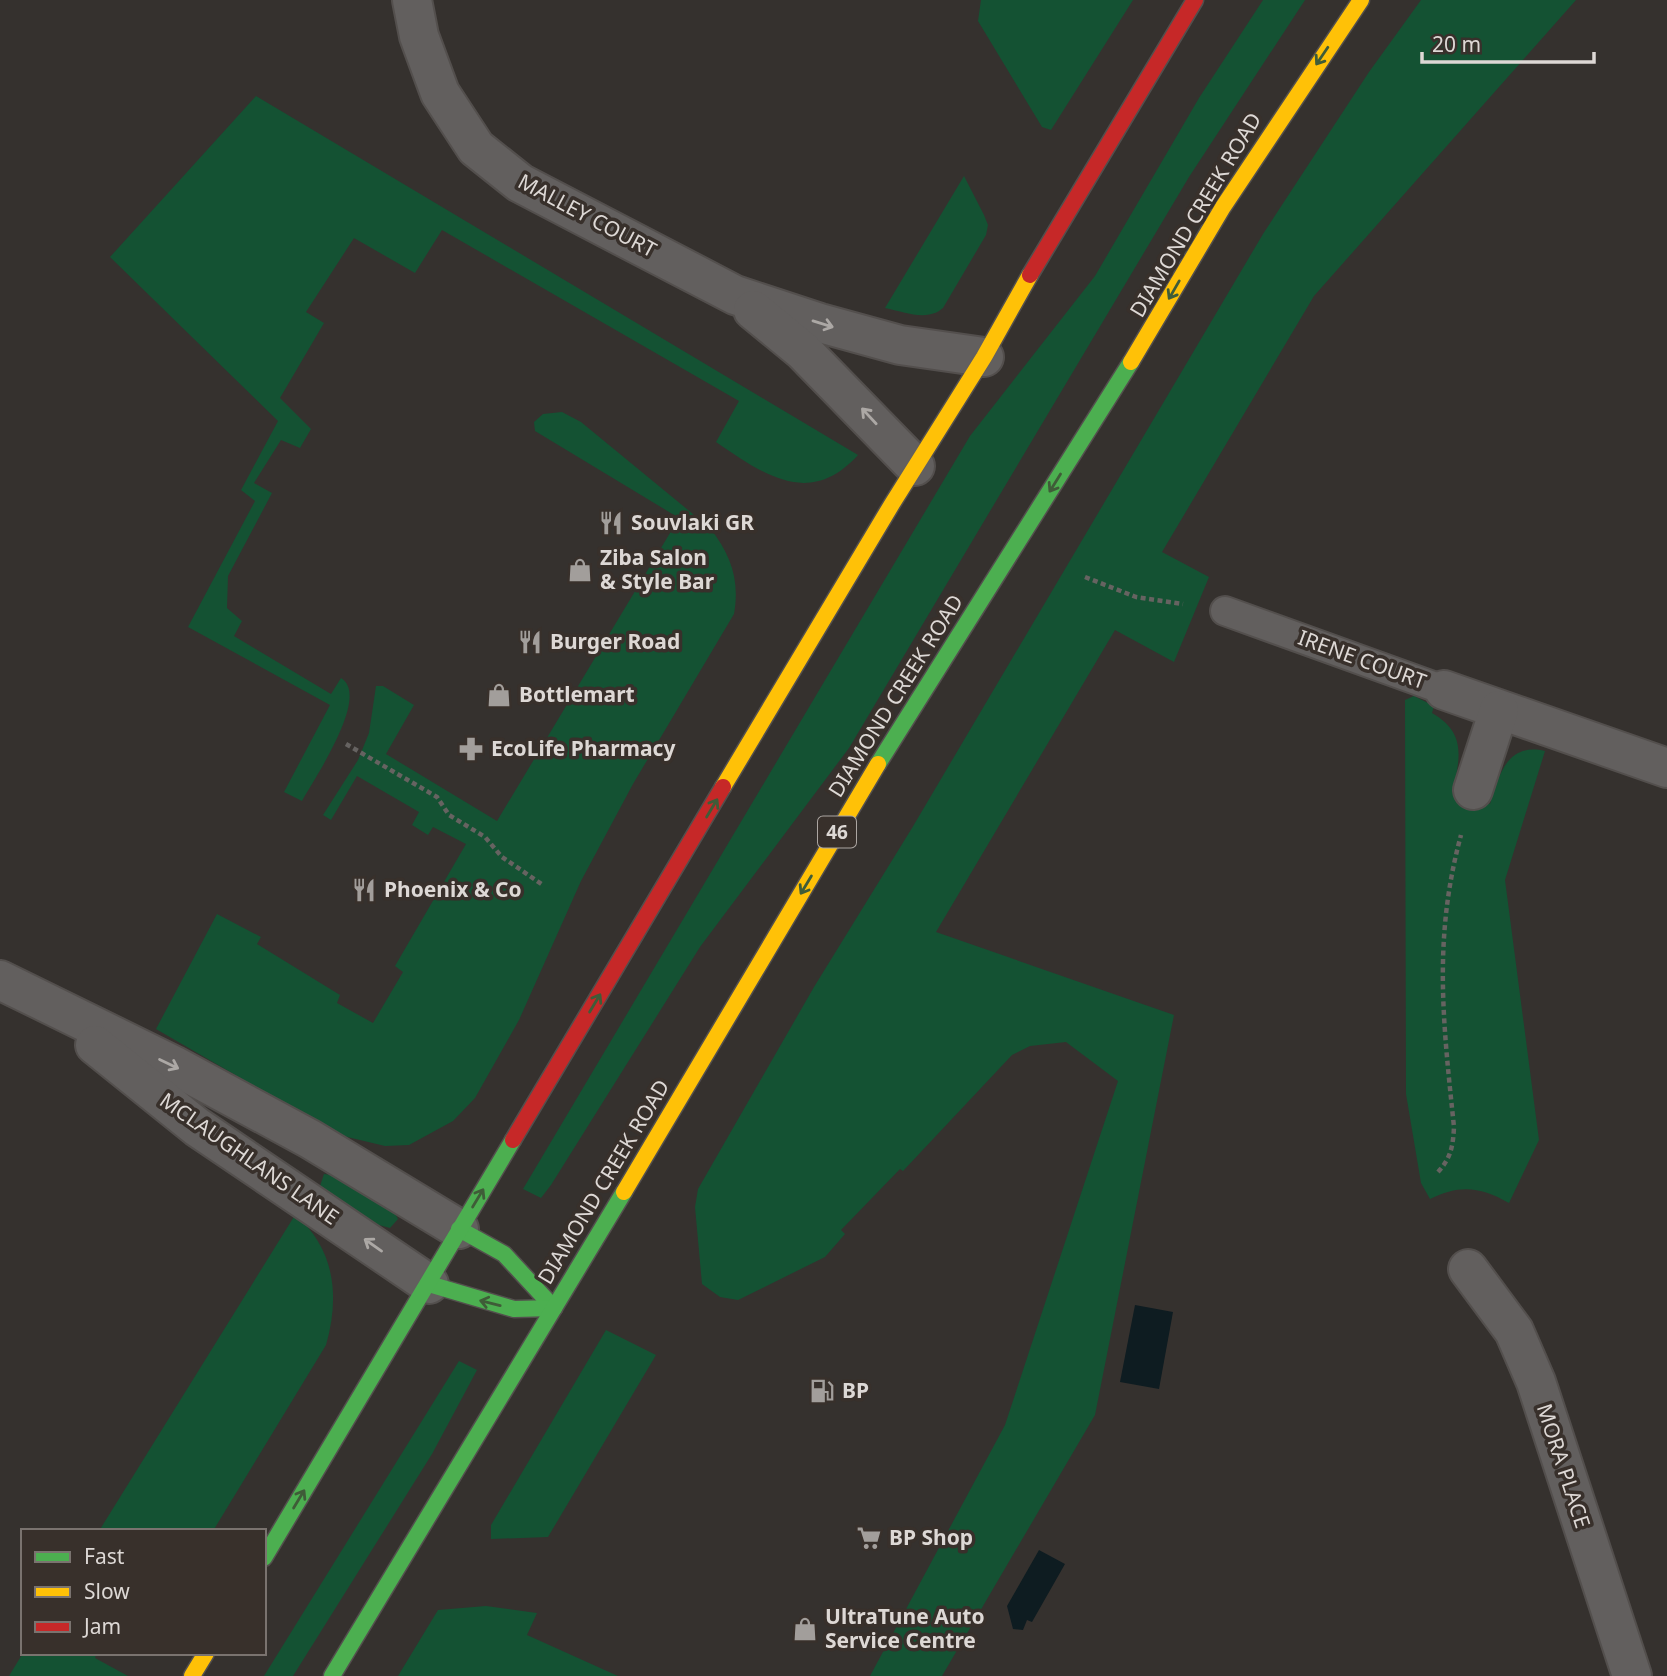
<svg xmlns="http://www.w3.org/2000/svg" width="1667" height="1676" viewBox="0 0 1667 1676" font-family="'Noto Sans',sans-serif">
  <rect width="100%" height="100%" fill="#35312e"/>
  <g fill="#145233">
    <path d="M981,0h152l-82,130 -9,-3 -64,-106z"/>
    <path d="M1263,0h42l-116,177 -340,571 -149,199 -149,238 -10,13 -18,-9 447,-753 125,-160 104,-178z"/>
    <path d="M1421,0h155l-262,296 -152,256 47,25 -35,85 -59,-32 -179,302 238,83 -79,400 -153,261h-72l135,-251 113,-344 -52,-39 -36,4 -18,9 -109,116 -3,-2 -59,61 4,4 -20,23 -87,43 -18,-3 -18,-13 -7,-77 3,-18 116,-202 98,-159 351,-594 106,-162z"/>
    <path d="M256,96l602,359c-48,53 -94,20 -142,-13l23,-41 -297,-171 -27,43 -61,-35 -48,74 18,11 -44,75 31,31 -11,19 -19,-8 -27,43 18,10 -44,83 -1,32 15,13 -8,15 97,58 10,-16c30,18 -27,101 -39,123l-18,-9 46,-87 -142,-78 67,-126 -14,-11 37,-69 -168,-164z"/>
    <path d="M964,176l20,39 4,10 -2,10 -43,73c-16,14 -38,4 -58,0z"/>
    <path d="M562,412l19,10 129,106c21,27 30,52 24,86l-101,170 -52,97 -62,139 -44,78 -22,23 -44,24 -24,1 -46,-11 -183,-106 61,-115 44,23 -4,7 83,51 -3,8 36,20 30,-51 -8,-6 71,-122 -33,-17 -5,8 -16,-10 7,-13 -62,-36 -26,44 -8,-5 35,-55 11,-27 7,-47h7l31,19 -28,49 111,67 182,-303 -144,-87 -1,-9 9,-8z"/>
    <path d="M1414,696l20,10 -2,7c36,21 27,46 21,79l37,12c9,-29 17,-62 55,-53l-40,129 34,260 -30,63c-28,-16 -49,-19 -79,-4l-9,-16 -15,-89 -1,-394z"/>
    <path d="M324,1174l7,1 60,31 7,13 -8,9 -11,-3 -54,-33 -5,-6z"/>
    <path d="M295,1215c40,33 45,82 31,130l-113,186h-114z"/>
    <path d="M606,1330l50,25 -108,182 -57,2v-14z"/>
    <path d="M459,1361l18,9 -45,84 -139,222h-29z"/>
    <path d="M486,1606l51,7 -10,22 91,41h-220l40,-66z"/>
    <path d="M23,1653h74l-2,5 33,18h-119z"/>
  </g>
  <g fill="#0e1c21">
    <path d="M1135,1305l38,7 -14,77 -39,-7z"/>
    <path d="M1039,1550l26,14 -33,58 -5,-2 -4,10 -10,-1 -6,-23z"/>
  </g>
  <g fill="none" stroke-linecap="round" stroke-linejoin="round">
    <g stroke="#534f4d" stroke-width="32">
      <path id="lane" d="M1225,611l219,79"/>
    </g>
    <g stroke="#534f4d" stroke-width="42">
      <g id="street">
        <path d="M412,0l7,36 21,57 36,55 44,35 215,112 85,28 80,22 84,12"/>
        <path d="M753,310l50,41 112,115"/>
        <path d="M1444,690l223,78"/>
        <path d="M1473,790l26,-80"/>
        <path d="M0,980l173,85 137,74 149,90"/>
        <path d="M95,1045l102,82 232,157"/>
        <path d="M1468,1269l46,62 22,51 96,294"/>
      </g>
    </g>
    <g stroke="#534f4d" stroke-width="19">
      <g id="fast">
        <path d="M878,764l253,-402"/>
        <path d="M459,1229l45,25 50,54"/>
        <path d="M429,1284l85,25 40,-1"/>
        <path d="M264,1558l249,-418"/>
        <path d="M332,1676l292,-484"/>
      </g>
    </g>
    <g stroke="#534f4d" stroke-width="19">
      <g id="slow">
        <path d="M1131,362l92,-155 138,-207"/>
        <path d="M723,787l169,-283 92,-147 46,-82"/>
        <path d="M624,1192l254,-428"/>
        <path d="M192,1676l14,-23"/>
      </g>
    </g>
    <g stroke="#534f4d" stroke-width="19">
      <g id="jam">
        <path d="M1030,275l165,-275"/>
        <path d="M513,1140l210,-353"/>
      </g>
    </g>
    <g stroke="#666361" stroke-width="4.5" stroke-dasharray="5 3.5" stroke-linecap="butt">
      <path d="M1085,577l51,20 47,7"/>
      <path d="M346,744l91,53 12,18 36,22 17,20 41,28"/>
      <path d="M1438,1172c13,-14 15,-26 16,-45 -11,-105 -21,-189 7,-292"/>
    </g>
    <use href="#lane" stroke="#625f5e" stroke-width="28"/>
    <use href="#street" stroke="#625f5e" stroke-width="38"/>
    <use href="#fast" stroke="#4caf50" stroke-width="16"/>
    <use href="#slow" stroke="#ffc107" stroke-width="16"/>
    <use href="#jam" stroke="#c62828" stroke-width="16"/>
  </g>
  <defs><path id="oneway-shaft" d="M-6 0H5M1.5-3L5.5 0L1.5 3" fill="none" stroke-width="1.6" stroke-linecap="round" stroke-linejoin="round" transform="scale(1.75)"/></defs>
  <g stroke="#3f5c38">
    <use href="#oneway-shaft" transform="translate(1322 56) rotate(124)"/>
    <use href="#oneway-shaft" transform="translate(1174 290) rotate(120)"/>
    <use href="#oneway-shaft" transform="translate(1055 483) rotate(122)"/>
    <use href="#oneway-shaft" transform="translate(712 808) rotate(-59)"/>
    <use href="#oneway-shaft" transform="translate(806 885) rotate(121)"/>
    <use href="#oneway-shaft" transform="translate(595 1003) rotate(-59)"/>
    <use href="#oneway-shaft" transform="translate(478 1198) rotate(-59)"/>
    <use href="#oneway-shaft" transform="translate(490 1303) rotate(-166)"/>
    <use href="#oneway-shaft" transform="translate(299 1499) rotate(-59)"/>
  </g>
  <g stroke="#aca8a5">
    <use href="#oneway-shaft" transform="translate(823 324) rotate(17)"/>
    <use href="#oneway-shaft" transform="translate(869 416) rotate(-133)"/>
    <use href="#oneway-shaft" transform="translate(169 1064) rotate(26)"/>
    <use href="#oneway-shaft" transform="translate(373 1245) rotate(-145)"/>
  </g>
  <defs>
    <g id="restaurant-bare" transform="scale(1.89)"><path d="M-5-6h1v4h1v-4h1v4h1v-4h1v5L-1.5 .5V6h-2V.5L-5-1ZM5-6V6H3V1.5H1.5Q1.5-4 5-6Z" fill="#a29e9b" stroke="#38302b" stroke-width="2.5" paint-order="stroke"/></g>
    <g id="shop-bare" transform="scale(1.89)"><path d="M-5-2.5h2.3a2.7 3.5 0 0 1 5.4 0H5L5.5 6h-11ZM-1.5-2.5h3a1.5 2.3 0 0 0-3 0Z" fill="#a29e9b" stroke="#38302b" stroke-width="2.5" paint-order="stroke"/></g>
    <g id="pharmacy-bare" transform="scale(1.89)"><path d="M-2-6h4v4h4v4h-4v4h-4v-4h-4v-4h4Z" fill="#a29e9b" stroke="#38302b" stroke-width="2.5" paint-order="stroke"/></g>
    <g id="fuel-bare" transform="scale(1.89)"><path d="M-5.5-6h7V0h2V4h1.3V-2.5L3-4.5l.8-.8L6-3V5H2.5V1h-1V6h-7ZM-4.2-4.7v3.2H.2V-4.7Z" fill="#a29e9b" stroke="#38302b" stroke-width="2.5" paint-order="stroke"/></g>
    <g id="supermarket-bare" transform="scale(1.89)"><path d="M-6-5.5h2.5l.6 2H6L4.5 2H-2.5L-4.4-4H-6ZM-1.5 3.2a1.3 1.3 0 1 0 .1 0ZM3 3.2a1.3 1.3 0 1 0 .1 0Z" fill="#a29e9b" stroke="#38302b" stroke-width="2.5" paint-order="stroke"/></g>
  </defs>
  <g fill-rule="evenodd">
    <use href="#restaurant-bare" x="611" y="523"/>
    <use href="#shop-bare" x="580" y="570"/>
    <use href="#restaurant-bare" x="530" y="642"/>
    <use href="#shop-bare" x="499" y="695"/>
    <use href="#pharmacy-bare" x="471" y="749"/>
    <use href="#restaurant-bare" x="364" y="890"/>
    <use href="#fuel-bare" x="822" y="1391"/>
    <use href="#supermarket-bare" x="869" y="1538"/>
    <use href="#shop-bare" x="805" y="1629"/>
  </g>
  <g text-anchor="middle" stroke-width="7" stroke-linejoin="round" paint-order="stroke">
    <rect fill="#38302b" stroke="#aca6a2" stroke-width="2" x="818" y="816.5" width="38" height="31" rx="5"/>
    <g font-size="19" font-weight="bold" fill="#ddd8d5">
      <text x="837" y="839">46</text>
    </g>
    <g font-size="21" fill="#ddd8d5" stroke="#38302b">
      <text transform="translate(1196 215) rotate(-59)" y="7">DIAMOND CREEK ROAD</text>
      <text transform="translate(587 216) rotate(28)" y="7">MALLEY COURT</text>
      <text transform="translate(1362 660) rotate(20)" y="7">IRENE COURT</text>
      <text transform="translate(896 696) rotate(-58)" y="7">DIAMOND CREEK ROAD</text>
      <text transform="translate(249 1159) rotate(35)" y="7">MCLAUGHLANS LANE</text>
      <text transform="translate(604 1182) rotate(-59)" y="7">DIAMOND CREEK ROAD</text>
      <text transform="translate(1563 1466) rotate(72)" y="7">MORA PLACE</text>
    </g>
    <g font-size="21" font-weight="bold" fill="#ddd8d5" stroke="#38302b" text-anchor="start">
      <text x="631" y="530">Souvlaki GR</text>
      <text x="600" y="565">Ziba Salon<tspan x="600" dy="24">&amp; Style Bar</tspan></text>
      <text x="550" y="649">Burger Road</text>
      <text x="519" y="702">Bottlemart</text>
      <text x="491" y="756">EcoLife Pharmacy</text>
      <text x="384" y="897">Phoenix &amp; Co</text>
      <text x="842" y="1398">BP</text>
      <text x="889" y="1545">BP Shop</text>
      <text x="825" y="1624">UltraTune Auto<tspan x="825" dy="24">Service Centre</tspan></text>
    </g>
  </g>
  <rect x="21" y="1529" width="245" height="126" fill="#38302b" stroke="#7a736f" stroke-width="2"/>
  <rect x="35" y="1552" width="35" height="10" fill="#4caf50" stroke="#7a736f" stroke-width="2"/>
  <text x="84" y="1564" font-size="21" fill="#ddd8d5">Fast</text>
  <rect x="35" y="1587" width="35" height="10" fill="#ffc107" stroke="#7a736f" stroke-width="2"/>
  <text x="84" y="1599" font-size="21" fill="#ddd8d5">Slow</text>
  <rect x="35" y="1622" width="35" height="10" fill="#c62828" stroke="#7a736f" stroke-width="2"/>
  <text x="84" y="1634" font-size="21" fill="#ddd8d5">Jam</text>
  <path d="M1422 52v10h172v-10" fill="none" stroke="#ddd8d5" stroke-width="3.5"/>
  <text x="1432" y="52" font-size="21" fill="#ddd8d5" stroke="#38302b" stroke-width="5" paint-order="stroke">20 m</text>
</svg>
